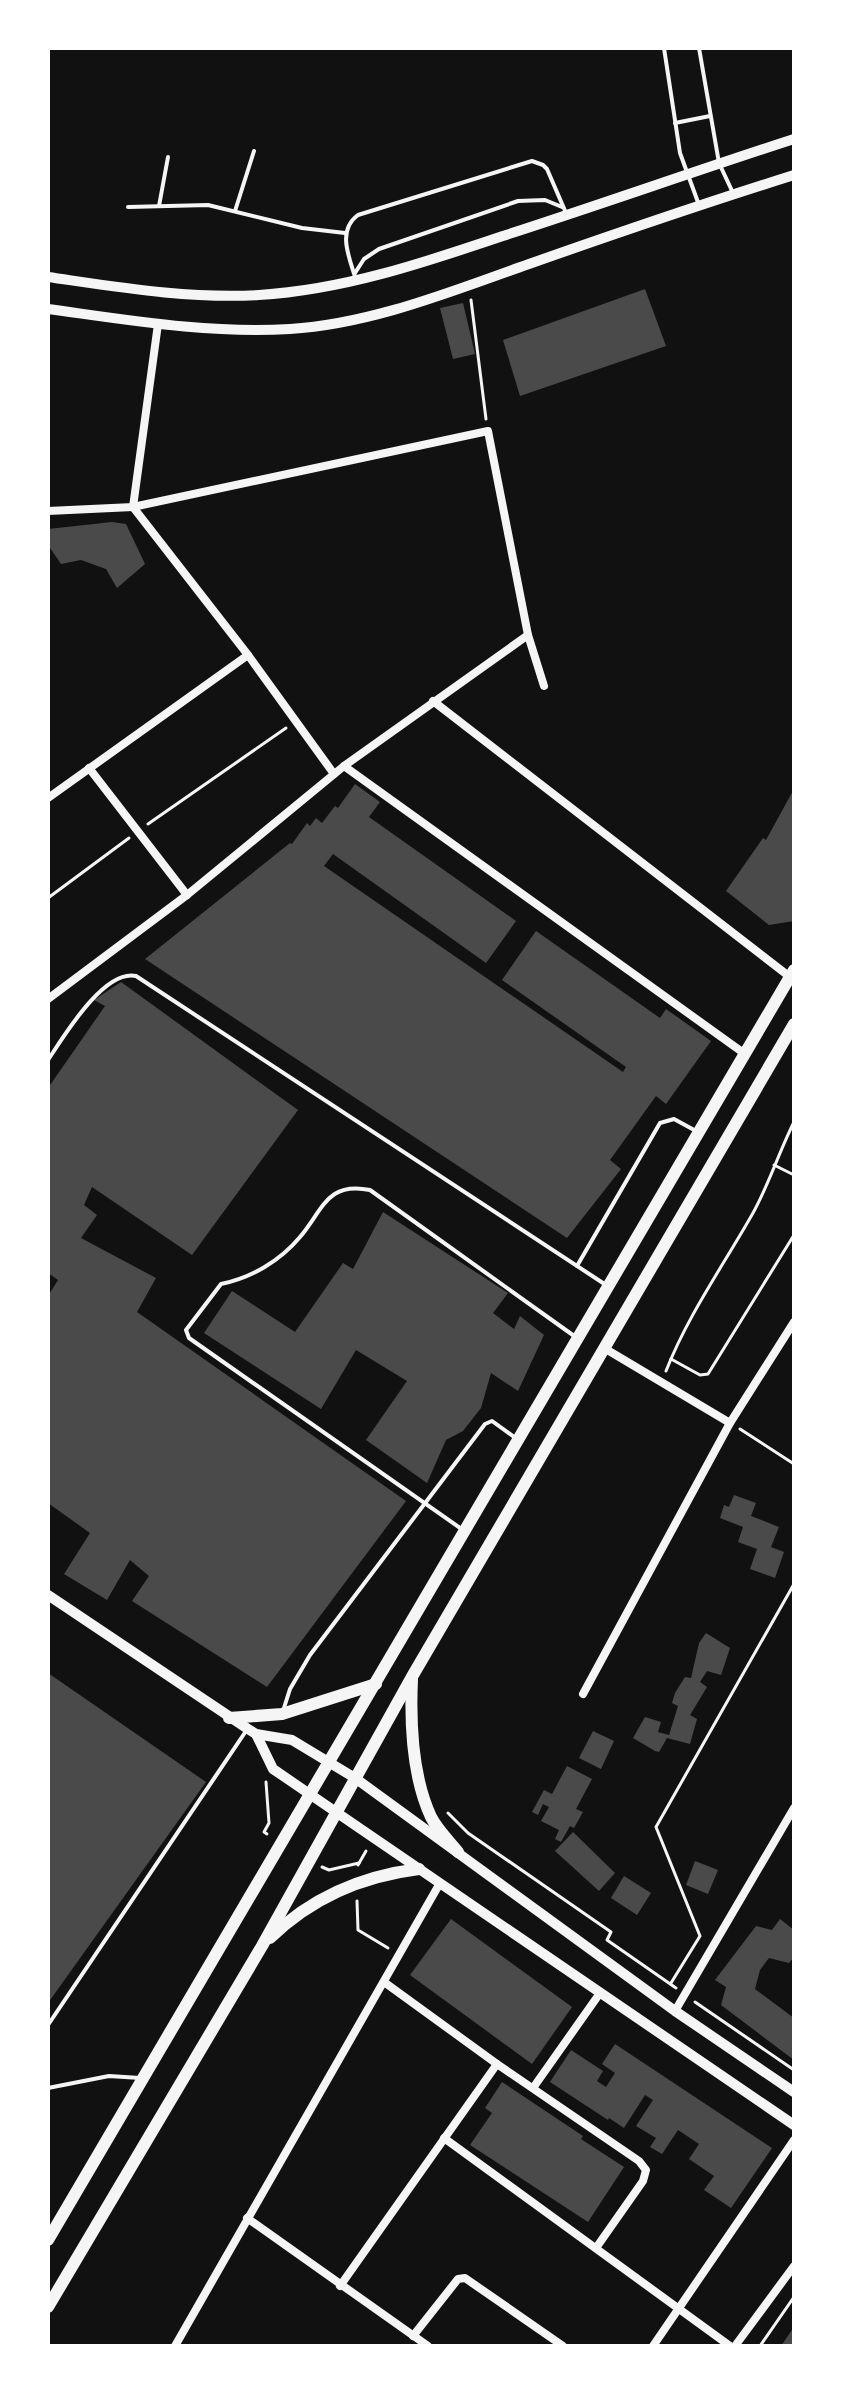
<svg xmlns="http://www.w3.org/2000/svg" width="842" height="2394" viewBox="0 0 842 2394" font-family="Rubik,sans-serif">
  <rect width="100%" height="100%" fill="#111"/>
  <g fill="#4a4a4a">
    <path d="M645,289l21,57 -146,50 -17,-56z"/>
    <path d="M463,303l12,51 -22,5 -13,-51z"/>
    <path d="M112,522l14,2 19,40 -28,24 -11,-19 -25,-9 -20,4 -13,-19v-16z"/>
    <path d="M355,784l25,18 -11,15 147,104 -30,42 -153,-109 -9,12 299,206 3,-5 -124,-87 34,-49 124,87 6,-9 45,32 -45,63 -10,-8 -46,64 11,9 -54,69 -422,-279 145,-116 2,1 15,-21 3,3 6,-8 6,5 13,-17 3,2z"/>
    <path d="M794,789v132l-25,4 -43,-34 37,-53 3,2z"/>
    <path d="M121,982l177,128 -106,145 -100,-68 -8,18 13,10 -16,23 75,40 -19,34 269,189 -139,186 -135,-86 17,-25 -19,-16 -23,40 -43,-26 26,-41 -42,-30v-207l10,-16 -10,-7v-185l57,-82 -11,-6z"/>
    <path d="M383,1212l125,81 -15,20 21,16 6,-13 24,19 -26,56 -27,-18 -10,35 -18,23 -17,9 -19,43 -61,-43 41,-59 -51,-31 -35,59 -117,-76 28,-42 63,41 48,-69 10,6z"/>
    <path d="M734,1495l22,8 -5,13 28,11 -8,20 13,5 -9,26 -25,-9 7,-20 -19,-7 5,-15 -23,-9 4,-13 5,2z"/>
    <path d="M706,1633l24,15 -9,27 -14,-4 -7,11 7,5 -17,28 7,4 -7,25 -23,-6 -8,14 -4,-1 -22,-13 12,-21 16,5 -3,10 11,3 9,-29 -6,-3 3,-10 10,-16 6,1 8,-35z"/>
    <path d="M48,1673l158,109 -158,221z"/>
    <path d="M593,1731l21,10 -13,28 -22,-11z"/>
    <path d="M567,1766l25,13 -16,30 7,3 -9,16 -4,-2 -9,16 -6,-3 4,-9 -18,-9 8,-14 -6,-3 -5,11 -6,-3 12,-22 8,4z"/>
    <path d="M573,1832l42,41 -16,18 -44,-40z"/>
    <path d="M695,1861l23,9 -10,24 -22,-9z"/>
    <path d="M624,1876l27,17 -14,22 -26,-17z"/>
    <path d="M451,1919l121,88 -40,57 -122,-89z"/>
    <path d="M780,1919l14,11v27l-5,6 -20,-5 -9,12 -5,19 39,29v42l-73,-55 5,-18 -11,-7 41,-54 16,4z"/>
    <path d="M615,2044l157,104 -41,60 -27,-18 10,-14 -25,-17 10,-15 -21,-14 -16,24 -12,-7 6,-9 -20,-12 17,-26 -8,-5 -21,33 -15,-10 -1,2 -58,-38 21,-32 32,21 -6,10 9,6 9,-14 -13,-9z"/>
    <path d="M502,2082l81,54 -2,3 43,28 -36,55 -118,-77 22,-32 -7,-5z"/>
    <path d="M794,2327v19h-13z"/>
  </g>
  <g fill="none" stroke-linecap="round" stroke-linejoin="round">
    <g stroke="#f5f5f5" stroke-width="3">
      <path d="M471,300l15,119"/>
      <path d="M148,824l138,-96"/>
      <path d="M48,898l81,-60"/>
      <path d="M774,1165l20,10"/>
      <path d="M671,1359l29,16 8,-1 86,-139"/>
      <path d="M666,1371c22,-56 57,-105 87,-158 16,-29 26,-61 41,-91"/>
      <path d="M740,1429l54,35"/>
      <path d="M266,1782l3,41 -5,9 3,2"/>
      <path d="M448,1813l20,20 143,99 -4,8 69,48"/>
      <path d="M358,1865l8,-14"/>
      <path d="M322,1867l7,3 30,-7"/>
      <path d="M357,1901l1,29 30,18"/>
      <path d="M671,1983l29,-47 -44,-109 138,-243"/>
      <path d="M695,2002l99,68"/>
      <path d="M760,2346l34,-49"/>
    </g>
    <g stroke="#f5f5f5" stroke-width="4">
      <path d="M664,48l16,105 19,52"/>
      <path d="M699,48l20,115 14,30"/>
      <path d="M675,123l35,-7"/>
      <path d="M159,206l9,-49"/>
      <path d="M128,207l80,-2 94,23 43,5"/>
      <path d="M235,211l19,-60"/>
      <path d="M355,273l9,-14 15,-10 139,-48 27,-1 17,7"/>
      <path d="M356,280c-6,-21 -20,-49 2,-65l174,-54 11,4 4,4 19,44"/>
      <path d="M48,1060c16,-24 56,-91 88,-84l470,309"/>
      <path d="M577,1266l83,-143 14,-4 22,12"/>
      <path d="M463,1530l-274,-192 -3,-8 35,-46c30,-6 59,-23 79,-47 23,-27 27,-56 70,-47l207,148"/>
      <path d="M283,1711l7,-22 20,-34 175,-231 7,-3 25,18"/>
      <path d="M48,2025l198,-294"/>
      <path d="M48,2088l61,-12 31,2"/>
    </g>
    <g stroke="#f5f5f5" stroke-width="8">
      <path d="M158,324l-25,183 115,148 86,119"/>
      <path d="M48,511l85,-4 355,-76 40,204 -184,131 -157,129 -139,104"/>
      <path d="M528,635l16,51"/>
      <path d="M433,701l357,276"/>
      <path d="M344,766l401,288"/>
      <path d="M89,768l98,127"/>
      <path d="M48,798l200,-143"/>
      <path d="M604,1348l126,75"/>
      <path d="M583,1694l147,-271 64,-101"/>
      <path d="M384,1982l113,82 142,97 7,9 -3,11 -47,67"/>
      <path d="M675,2011l119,-203"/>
      <path d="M533,2088l67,-95"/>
      <path d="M444,2138l286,208"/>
      <path d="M247,2218l181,128"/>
      <path d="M340,2286l157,-222"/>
      <path d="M413,2336l45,-57 7,-1 98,68"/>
      <path d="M175,2346l265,-463"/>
      <path d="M653,2346l141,-206"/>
      <path d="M735,2346l59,-80"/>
    </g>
    <g stroke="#f5f5f5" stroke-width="10">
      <path d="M48,277c70,10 140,22 211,18 85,-5 167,-33 247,-60 96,-31 192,-65 288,-96"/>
      <path d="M48,309c80,11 161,25 242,20 82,-5 162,-38 239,-65 88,-31 176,-61 265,-89"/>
      <path d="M48,1595l200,134 8,5 36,6 63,38 320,233 119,81"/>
      <path d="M256,1734l17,35 521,356"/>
    </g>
    <g stroke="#f5f5f5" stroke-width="12">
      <path d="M412,1679c-2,44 0,97 19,138 6,12 18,24 27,35"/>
      <path d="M229,1718l53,-4 94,-30"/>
      <path d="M270,1938c42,-41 92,-62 149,-69"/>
      <path d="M48,2240l746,-1270"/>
      <path d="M48,2307l214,-361 151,-271 381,-651"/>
    </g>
  </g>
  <rect width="842" height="2394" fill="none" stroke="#ffffff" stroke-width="100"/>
</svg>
